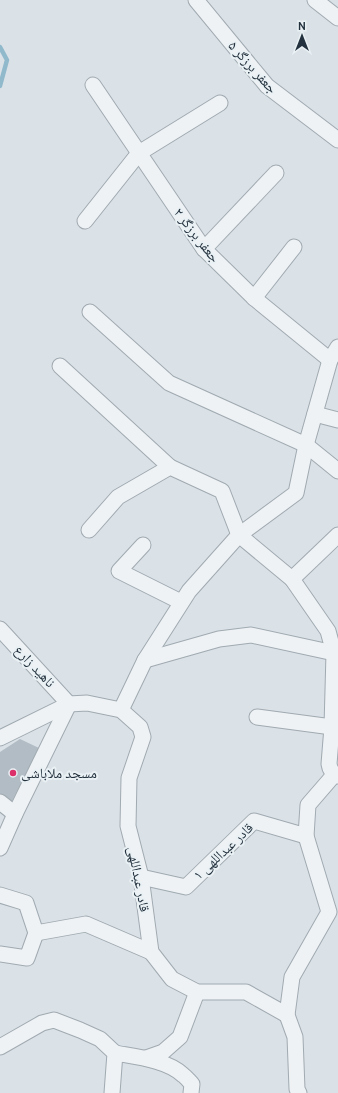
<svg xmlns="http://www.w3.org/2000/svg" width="338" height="1093" viewBox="0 0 338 1093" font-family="Cabin,'Noto Naskh Arabic',sans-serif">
  <rect width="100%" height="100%" fill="#dbe2e7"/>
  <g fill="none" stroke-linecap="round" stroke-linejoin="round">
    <path stroke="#91b9cc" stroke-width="4.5" d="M0,47l7,13 -7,26"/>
  </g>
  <path fill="#b1bcc4" d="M20,739l19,9 -27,53 -12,-6v-43z"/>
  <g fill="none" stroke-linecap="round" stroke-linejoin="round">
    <g stroke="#a0aab1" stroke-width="17">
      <g id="minor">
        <path d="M196,0l71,86 71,54"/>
        <path d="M315,0l23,18"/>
        <path d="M93,85l111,164 50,49 76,62"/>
        <path d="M85,221l54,-68 81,-50"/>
        <path d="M204,249l72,-76"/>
        <path d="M254,298l40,-51"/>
        <path d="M90,312l79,71 137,62 32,26"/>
        <path d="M60,366l110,101"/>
        <path d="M315,414l23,6"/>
        <path d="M89,530l29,-33 52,-30 52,24 17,44 53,44 36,52 6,22 -2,74 -3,37 1,4 4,7 4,1"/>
        <path d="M143,545l-24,26 62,31"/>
        <path d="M292,579l46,-44"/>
        <path d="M0,629l69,75"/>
        <path d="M145,660l74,-21 32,-4 83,18"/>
        <path d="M121,710l24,-50 44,-69 50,-56 57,-42 10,-48 24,-85 8,-13"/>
        <path d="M257,717l75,10"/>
        <path d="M0,738l69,-34 18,-1 34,7 19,17 3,10 -14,41 -1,48 13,51 10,75 21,27 25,13h49l41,23"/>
        <path d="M0,802l15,12"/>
        <path d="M0,848l15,-34 54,-110"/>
        <path d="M141,877l45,10 68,-66 52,15"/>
        <path d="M0,895l26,8 10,30 50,-9 65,28"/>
        <path d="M0,954l27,4 9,-25"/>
        <path d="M0,1047l42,-24 12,-3 26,10 20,9 15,14 -3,40"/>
        <path d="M115,1053c22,4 52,7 68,22 3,2 6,6 9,9l-1,9"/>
        <path d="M146,1058l17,-6 17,-15 17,-45"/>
        <path d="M299,1093l-2,-4 -2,-52 -8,-22 5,-38 37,-65 -23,-76 2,-31 26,-30"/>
      </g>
    </g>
    <use href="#minor" stroke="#eef2f5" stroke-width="15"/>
  </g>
  <circle fill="#dc306a" stroke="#eaf1f5" stroke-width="1.5" cx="13" cy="773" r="4"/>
  <g text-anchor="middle" stroke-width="4" stroke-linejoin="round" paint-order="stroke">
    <g font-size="14" fill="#23323e" stroke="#eaf1f5">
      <text transform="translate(253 67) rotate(48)" y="5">جعفر برزگر ۵</text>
      <text transform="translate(197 235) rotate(52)" y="5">جعفر برزگر ۲</text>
      <text transform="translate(35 666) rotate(47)" y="5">ناهید زارع</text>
      <text transform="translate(223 851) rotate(-43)" y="5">قادر عبداللهی ۱</text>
      <text transform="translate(139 879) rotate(79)" y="5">قادر عبداللهی</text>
    </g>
    <g font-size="14" fill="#23323e" stroke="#eaf1f5" text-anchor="start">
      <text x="21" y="778">مسجد ملاباشی</text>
    </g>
  </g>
  <g transform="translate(302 36)" stroke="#eaf1f5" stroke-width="3" paint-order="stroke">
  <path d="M0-3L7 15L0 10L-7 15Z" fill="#23323e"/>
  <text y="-6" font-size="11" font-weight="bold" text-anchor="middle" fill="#23323e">N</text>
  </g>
</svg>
